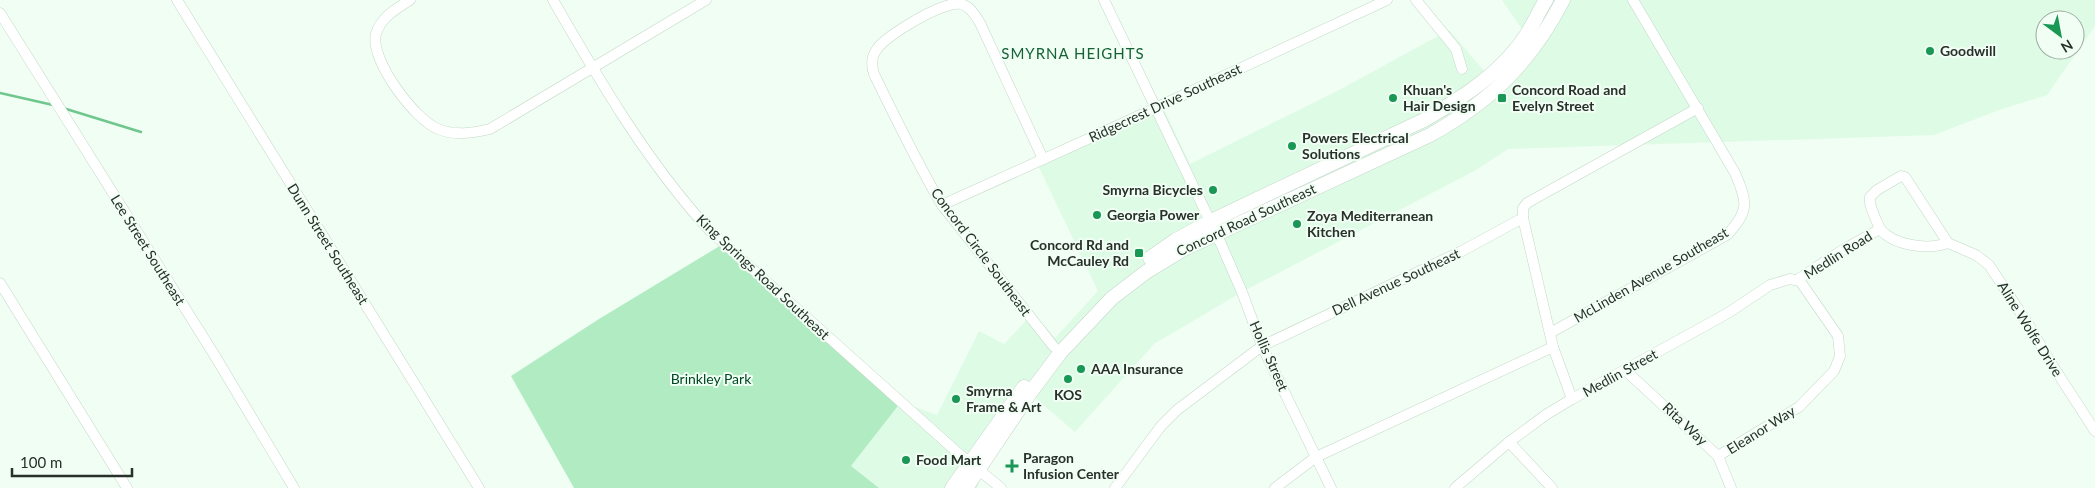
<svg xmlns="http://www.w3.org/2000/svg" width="2095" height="488" viewBox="0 0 2095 488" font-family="Lato,sans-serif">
  <rect width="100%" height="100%" fill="#f0fef4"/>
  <path fill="#defbe5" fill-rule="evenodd" d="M1502,0h593v26l-48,69 -48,15 -65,25 -426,14 -32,21 -234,122 -88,52 -79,88 -48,-41 -53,74 5,19 -2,4h-98l-28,-22 50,-64 36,13 42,-84 25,13 29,-31 22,25 43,-47 -63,-132 127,-54 28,59 151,-75 108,-59 42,49 35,-44zM2045,20h30v30h-30z"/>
  <path fill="#b1ebc2" d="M723,244l178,158 -50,64 28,22h-305l-63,-112 88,-57z"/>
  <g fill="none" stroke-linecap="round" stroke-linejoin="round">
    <g stroke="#6fc78d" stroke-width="2.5">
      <path d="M0,93l53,12"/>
      <path d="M63,108l78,24"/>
    </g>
    <g stroke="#c3d8c8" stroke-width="11">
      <g id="minor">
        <path d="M177,0l302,488"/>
        <path d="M410,0c-14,9 -29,17 -34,34 -7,25 39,86 62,95 17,7 35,4 52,0l216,-129"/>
        <path d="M553,0c46,80 94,162 157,231l248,222 43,35"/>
        <path d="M1104,0l117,244 21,48 20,54 69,142"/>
        <path d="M1416,0l40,49 6,20"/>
        <path d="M0,13l215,343 79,132"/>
        <path d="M1043,159l-63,-136c-5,-8 -10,-17 -19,-19 -16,-4 -75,31 -84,45 -6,8 -6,16 -3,25 22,45 43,89 68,131l112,142"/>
        <path d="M1901,176l4,1 43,66c-20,7 -54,3 -68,-14 -3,-8 -12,-24 -10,-32l7,-7z"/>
        <path d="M942,205l179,-81 266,-124"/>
        <path d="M1523,218l30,129 19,52"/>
        <path d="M1948,243l28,12 13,10 41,62 21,36 44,68"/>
        <path d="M1797,280l47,-31 36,-20"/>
        <path d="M0,283l127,205"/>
        <path d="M1550,333l177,-98c22,-24 21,-32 8,-62l-102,-173"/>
        <path d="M1625,370l93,86 13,32"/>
        <path d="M1509,442l43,46"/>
        <path d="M1115,488l46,-62 16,-16 85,-64 200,-95 57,-31 4,-2v-10l4,-5 171,-95"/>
        <path d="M1275,488l41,-31 237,-110"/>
        <path d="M1455,488l54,-46 38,-28 25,-15 156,-86 42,-28 20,-6 10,2 38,55 2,20 -6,15 -35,36 -81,49"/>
      </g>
    </g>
    <g stroke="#c3d8c8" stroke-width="15">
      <g id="major">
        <path d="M1150,258l26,-18 33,-18 215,-102c38,-22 79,-48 103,-86 7,-11 12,-23 19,-34"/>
        <path d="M952,488l72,-101"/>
        <path d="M966,488l64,-95 30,-40 52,-55 34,-26 36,-22 248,-115c61,-34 101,-73 133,-135"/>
      </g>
    </g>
    <use href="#minor" stroke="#fff" stroke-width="10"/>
    <use href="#major" stroke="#fff" stroke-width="14"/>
  </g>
  <g fill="#189755" stroke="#f0fef4" stroke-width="2">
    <circle cx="1930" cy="51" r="5"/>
    <circle cx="1393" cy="98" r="5"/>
    <rect x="1497" y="93" width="10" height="10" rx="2.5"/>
    <circle cx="1292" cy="146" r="5"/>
    <circle cx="1213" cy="190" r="5"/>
    <circle cx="1097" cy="215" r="5"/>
    <circle cx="1297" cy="224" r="5"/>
    <rect x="1134" y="248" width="10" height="10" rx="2.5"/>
    <circle cx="1081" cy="369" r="5"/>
    <circle cx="1068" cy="379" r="5"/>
    <circle cx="956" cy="399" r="5"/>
    <circle cx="906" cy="460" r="5"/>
    <path d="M1009.5 458.5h5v5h5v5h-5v5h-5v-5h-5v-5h5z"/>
  </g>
  <g text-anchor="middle" stroke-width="4" stroke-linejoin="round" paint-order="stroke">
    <g font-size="14" font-weight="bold" fill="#273029" stroke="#f0fef4" text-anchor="start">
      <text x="1940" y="56">Goodwill</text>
      <text x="1403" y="95">Khuan's<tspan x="1403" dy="16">Hair Design</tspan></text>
      <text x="1512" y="95">Concord Road and<tspan x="1512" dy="16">Evelyn Street</tspan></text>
      <text x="1302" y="143">Powers Electrical<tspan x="1302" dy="16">Solutions</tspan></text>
      <text x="1203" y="195" text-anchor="end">Smyrna Bicycles</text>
      <text x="1107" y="220">Georgia Power</text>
      <text x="1307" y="221">Zoya Mediterranean<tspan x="1307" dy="16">Kitchen</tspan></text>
      <text x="1129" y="250" text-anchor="end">Concord Rd and<tspan x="1129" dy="16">McCauley Rd</tspan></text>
      <text x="1091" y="374">AAA Insurance</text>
      <text x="966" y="396">Smyrna<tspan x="966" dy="16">Frame &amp; Art</tspan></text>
      <text x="1068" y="400" text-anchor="middle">KOS</text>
      <text x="1023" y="463">Paragon<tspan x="1023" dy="16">Infusion Center</tspan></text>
      <text x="916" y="465">Food Mart</text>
    </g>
    <g font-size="14" fill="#273029" stroke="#f0fef4">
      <text transform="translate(1165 103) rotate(-25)" y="5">Ridgecrest Drive Southeast</text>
      <text transform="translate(1246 220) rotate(-25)" y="5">Concord Road Southeast</text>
      <text transform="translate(328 244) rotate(58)" y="5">Dunn Street Southeast</text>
      <text transform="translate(148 250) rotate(58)" y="5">Lee Street Southeast</text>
      <text transform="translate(981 252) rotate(53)" y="5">Concord Circle Southeast</text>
      <text transform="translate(1838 255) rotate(-32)" y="5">Medlin Road</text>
      <text transform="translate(1651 275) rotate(-30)" y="5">McLinden Avenue Southeast</text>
      <text transform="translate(763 277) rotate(43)" y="5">King Springs Road Southeast</text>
      <text transform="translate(1396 282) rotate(-25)" y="5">Dell Avenue Southeast</text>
      <text transform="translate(2030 329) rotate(58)" y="5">Aline Wolfe Drive</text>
      <text transform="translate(1269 356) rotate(66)" y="5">Hollis Street</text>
      <text transform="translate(1620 373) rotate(-29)" y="5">Medlin Street</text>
      <text transform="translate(1685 424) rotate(43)" y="5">Rita Way</text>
      <text transform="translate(1761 430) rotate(-32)" y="5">Eleanor Way</text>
    </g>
    <g font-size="14" fill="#004723" stroke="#f0fef4">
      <text x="711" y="384">Brinkley Park</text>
    </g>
    <g font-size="15" letter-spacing="1" fill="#166237" stroke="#f0fef4">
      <text x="1073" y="59">SMYRNA HEIGHTS</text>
    </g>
  </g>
  <g transform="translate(2060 35) rotate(148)"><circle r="24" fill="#f0fef4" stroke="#a0aca3"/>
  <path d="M0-4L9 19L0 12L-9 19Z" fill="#189755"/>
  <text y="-8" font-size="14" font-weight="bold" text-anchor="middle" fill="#273029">N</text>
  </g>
  <path d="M12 468v8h120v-8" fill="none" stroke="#273029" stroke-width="2.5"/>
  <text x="20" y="468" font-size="15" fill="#273029" stroke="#f0fef4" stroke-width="4" paint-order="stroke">100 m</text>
</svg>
